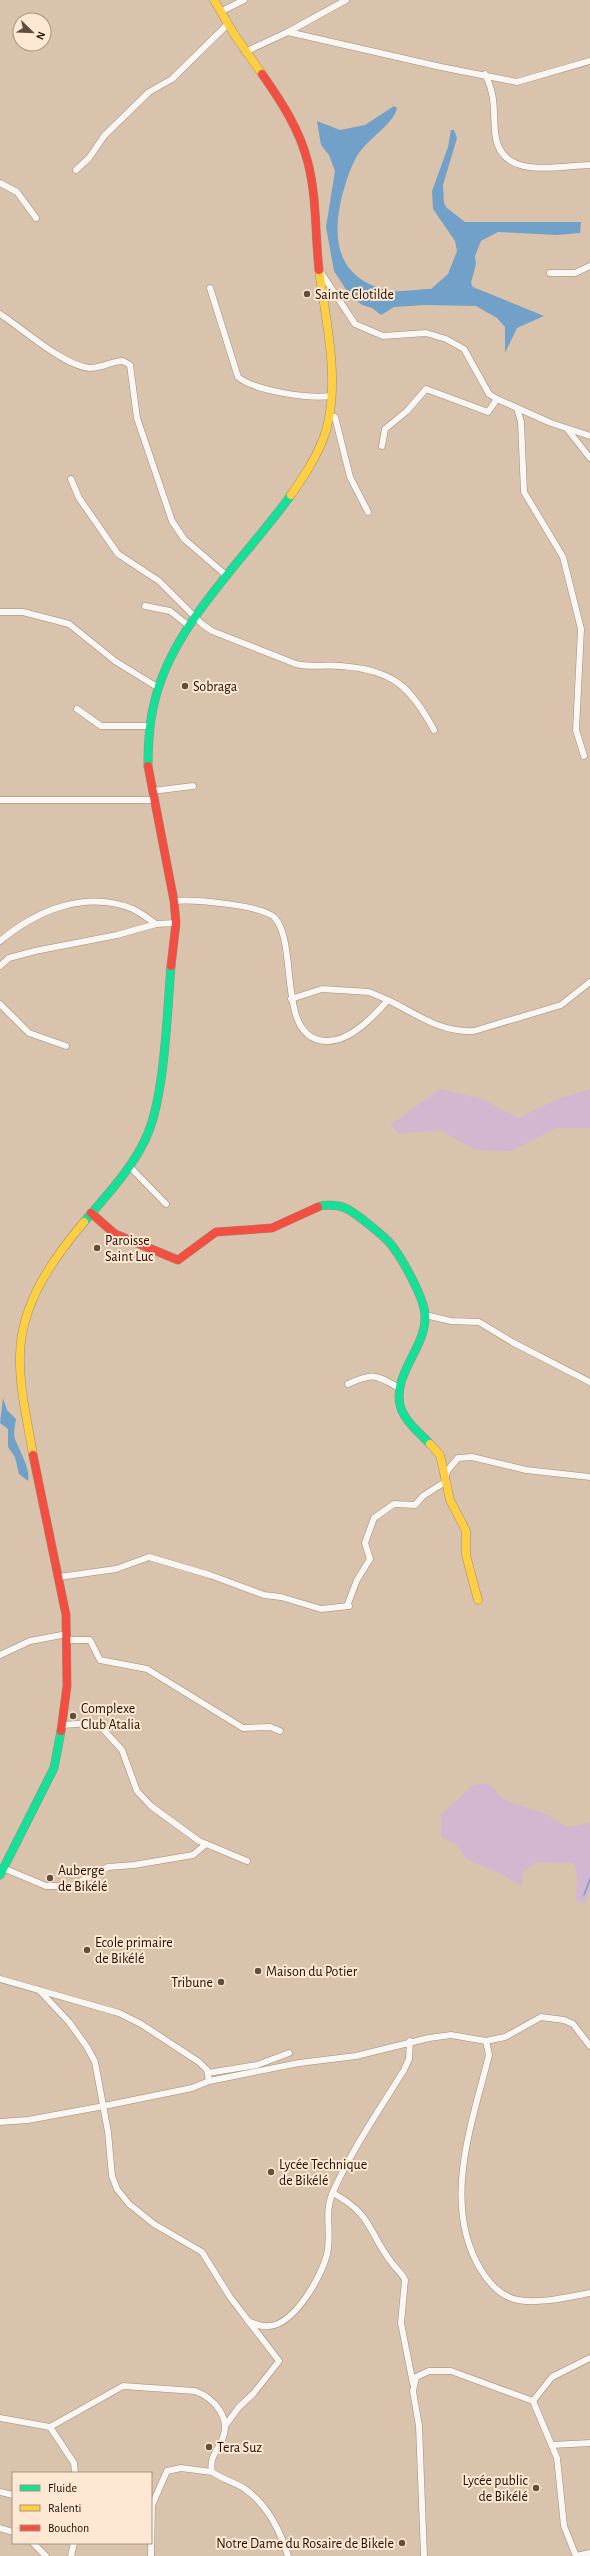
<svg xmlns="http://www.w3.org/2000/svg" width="590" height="2556" viewBox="0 0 590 2556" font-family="'Alegreya Sans',sans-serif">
  <rect width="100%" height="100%" fill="#d9c3ac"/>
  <g fill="#d3b7d0">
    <path d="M440,1089l42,10 36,19 40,-19 32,-10v39h-34l-44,23 -37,-1 -35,-20 -41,4 -9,-9z"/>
    <path d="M489,1783l14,16 45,16 19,12 23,-4v67l-6,14 -8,-4 1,-26 -3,-11 -37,-1 -15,11v14l-17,-11 -38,-17 -12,-15 -14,-7v-22l32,-30z"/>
  </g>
  <g fill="#71a1c9">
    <path d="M394,106l3,2c-3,16 -30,31 -40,48 -7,12 -11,26 -15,40 -10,41 -6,79 40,93 13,5 34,0 49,0l17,-15 9,-23 -2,-10 -22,-32 -1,-18 16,-44 3,-17h3l3,8 -14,47 1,18 3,5 18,14h116l-1,11 -23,2 -59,-3 -17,9 -6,15 1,8 -5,19 2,4 71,29 -27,12 -12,25v-26l-8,-9 -21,-12 -51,-1 -31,2 -13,8 -9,-7 -10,-3 -13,-11 -15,-23 -8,-44 9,-56 -6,-16 -8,-10 -4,-24 23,9 25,-5z"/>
    <path d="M3,1398l4,12 9,9c-1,7 -3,14 -1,20 4,11 16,30 13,42l-9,-7 -4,-17 -7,-10v-18l-8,-6z"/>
  </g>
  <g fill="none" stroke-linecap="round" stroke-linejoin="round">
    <path stroke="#71a1c9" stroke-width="1.5" d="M584,1895l6,-16"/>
    <g stroke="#9e8d7a" stroke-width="7">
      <g id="street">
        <path d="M220,12l24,-12"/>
        <path d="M288,32l153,35 76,15 73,-21"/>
        <path d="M245,52l43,-20 58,-32"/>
        <path d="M485,74c11,23 8,33 10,57 3,50 60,35 95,34"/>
        <path d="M76,170l13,-12 15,-22 45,-44 23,-13 56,-55"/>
        <path d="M0,183l17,9 19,26"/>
        <path d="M320,271l35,53 28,12 43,-3 20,6 18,10 25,45 8,5 54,24 39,13"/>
        <path d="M550,273h25l15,-7"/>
        <path d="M210,288l28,89c17,14 71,22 93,19"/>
        <path d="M0,314c23,15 64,52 90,54 12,0 22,-7 33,-7l7,4 7,53 35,103 12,18 43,37"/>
        <path d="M517,408l4,14 3,70 39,65 18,72 -5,101 8,26"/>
        <path d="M329,415l6,2 15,60 18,35"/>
        <path d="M568,430l22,28"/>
        <path d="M382,446l3,-17 22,-18 19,-22 62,23 9,-13"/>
        <path d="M71,479l8,19 39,56 41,27 43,43 10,7 84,33c16,4 29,0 45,2 52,4 69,20 93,64"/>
        <path d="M145,606l25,5 19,15"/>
        <path d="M0,612h23l46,12 46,37 42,26"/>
        <path d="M77,709l24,17h47"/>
        <path d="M152,791l41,-5"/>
        <path d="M0,800h153"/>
        <path d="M174,901c18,-2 89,4 101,17 24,28 1,122 51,123 24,1 48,-25 62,-41 29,14 52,33 86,31l87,-26 29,-23"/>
        <path d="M0,941c37,-31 86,-51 133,-32 8,4 16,10 23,15"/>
        <path d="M0,966l9,-8 26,-7 82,-16 39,-11 20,-1"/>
        <path d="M291,999l31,-10 47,3 19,8"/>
        <path d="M0,1004l29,29 37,13"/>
        <path d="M130,1167l36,37"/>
        <path d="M425,1315l26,6 28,1 33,20 78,40"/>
        <path d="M348,1384c26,-12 28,-9 51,4"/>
        <path d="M59,1577l57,-8 33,-12 61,18 54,20 17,2 40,12 28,-3"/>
        <path d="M347,1606l10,-26 13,-21 -5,-16 9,-25 20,-14 21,1 8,-9 22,-14 2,-11 11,-13 14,-1 54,13 64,7"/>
        <path d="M68,1640h22l10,20 47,9 96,59 27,-1 10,4"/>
        <path d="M0,1655l30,-14 37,-7"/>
        <path d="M63,1725l26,-2 13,5 20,22 15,41 14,15 48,35 48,20"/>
        <path d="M3,1868l43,18h26l36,-19 26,-2 59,-10 13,-11"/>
        <path d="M0,1979l119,34 22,11 58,38 8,8 2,11"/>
        <path d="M39,1990l30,32 18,25 8,15 13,70 4,44 5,13 12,15 25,20 48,28 28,45 49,64 -26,33 -14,13 -14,19"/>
        <path d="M486,2041l3,14c-17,69 -48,149 -8,215 8,13 21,27 37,30 23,4 49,-3 72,-7"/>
        <path d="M208,2073l49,-8 32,-12"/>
        <path d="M0,2122l28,-2 76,-14 88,-18 17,-7 90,-18 57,-7 73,-18 22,-3 35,6 19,-4 36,-20 23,3 9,4 17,22"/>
        <path d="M333,2193c41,23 34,38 59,70 4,6 10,10 13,17l-4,43 12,61"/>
        <path d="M248,2321c7,3 14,6 21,5 25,-1 53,-50 58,-72 5,-20 -3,-41 5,-60 19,-43 47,-84 72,-124l5,-11 1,-18"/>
        <path d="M533,2401l19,-24 38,-19"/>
        <path d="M0,2418l50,9 73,-41 72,5c19,7 37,27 27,49 -5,11 -13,18 -10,32 10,7 22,10 33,17 23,16 35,41 43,67"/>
        <path d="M50,2427l24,36 1,10"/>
        <path d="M552,2445l38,-2"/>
        <path d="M0,2492l13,3"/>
        <path d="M0,2528l13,4"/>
        <path d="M33,2543l13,13"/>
        <path d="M71,2556l3,-13"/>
        <path d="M151,2556l1,-51 15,-34 14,-3 31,4"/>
        <path d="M424,2556l-5,-130 -6,-35 3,-14 13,-6h22l82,30 24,57 7,68 12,30"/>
        <path d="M576,2556l14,-3"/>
      </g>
    </g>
    <g stroke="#9e8d7a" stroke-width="9">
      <g id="fast">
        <path d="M148,766c0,-22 1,-44 7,-66 18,-76 91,-142 136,-205"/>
        <path d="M318,1207c6,-3 21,-2 27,1 10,4 36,26 44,34 12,14 35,55 36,73 2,31 -32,58 -25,90 4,16 19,27 30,39"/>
        <path d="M84,1222c22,-26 46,-51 61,-82 20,-40 22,-128 26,-174"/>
        <path d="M0,1875l54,-107 7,-37"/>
      </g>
    </g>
    <g stroke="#9e8d7a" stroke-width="9">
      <g id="slow">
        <path d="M214,0l20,34 28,40"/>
        <path d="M291,495c13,-19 26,-38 34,-61 16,-51 1,-112 -6,-164"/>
        <path d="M430,1444l10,11 10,45 16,31v24l12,45"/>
        <path d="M33,1455c-5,-32 -14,-67 -13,-100 1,-51 32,-95 64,-133"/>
      </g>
    </g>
    <g stroke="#9e8d7a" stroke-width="9">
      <g id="jam">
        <path d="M262,74c19,27 38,56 46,89 9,35 7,72 11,107"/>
        <path d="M148,766l26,135 2,22 -5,43"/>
        <path d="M91,1213l24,21 63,26 38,-28 56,-4 46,-21"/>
        <path d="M33,1455l33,160 1,71 -6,45"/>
      </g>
    </g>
    <use href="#street" stroke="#f9f6f3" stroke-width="6"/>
    <use href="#fast" stroke="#16e098" stroke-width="8"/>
    <use href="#slow" stroke="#ffcf43" stroke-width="8"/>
    <use href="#jam" stroke="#f24e42" stroke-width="8"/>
  </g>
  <g fill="#604f3d" stroke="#fee8d3" stroke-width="1.5">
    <circle cx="307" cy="294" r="4"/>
    <circle cx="185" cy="686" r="4"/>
    <circle cx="97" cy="1248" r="4"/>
    <circle cx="73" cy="1716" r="4"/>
    <circle cx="50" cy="1878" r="4"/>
    <circle cx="87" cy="1950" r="4"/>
    <circle cx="258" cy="1971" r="4"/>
    <circle cx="221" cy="1982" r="4"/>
    <circle cx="271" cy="2172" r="4"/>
    <circle cx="209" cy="2447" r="4"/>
    <circle cx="536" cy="2488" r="4"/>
    <circle cx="402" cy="2543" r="4"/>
  </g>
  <g text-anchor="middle" stroke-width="4" stroke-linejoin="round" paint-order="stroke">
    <g font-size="14" fill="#1f1002" stroke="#fee8d3" text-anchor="start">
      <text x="315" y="299">Sainte Clotilde</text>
      <text x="193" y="691">Sobraga</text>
      <text x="105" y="1245">Paroisse<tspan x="105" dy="16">Saint Luc</tspan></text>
      <text x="81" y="1713">Complexe<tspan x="81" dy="16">Club Atalia</tspan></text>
      <text x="58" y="1875">Auberge<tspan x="58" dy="16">de Bikélé</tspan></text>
      <text x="95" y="1947">Ecole primaire<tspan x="95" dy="16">de Bikélé</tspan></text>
      <text x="266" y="1976">Maison du Potier</text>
      <text x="213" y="1987" text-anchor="end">Tribune</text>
      <text x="279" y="2169">Lycée Technique<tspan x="279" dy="16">de Bikélé</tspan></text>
      <text x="217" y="2452">Tera Suz</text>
      <text x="528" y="2485" text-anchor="end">Lycée public<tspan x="528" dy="16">de Bikélé</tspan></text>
      <text x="394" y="2548" text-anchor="end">Notre Dame du Rosaire de Bikele</text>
    </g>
  </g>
  <rect x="12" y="2472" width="140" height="72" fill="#fee8d3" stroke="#a5927f"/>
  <rect x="20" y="2485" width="20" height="6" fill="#16e098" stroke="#a5927f"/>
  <text x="48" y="2492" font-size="12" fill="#1f1002">Fluide</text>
  <rect x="20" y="2505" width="20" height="6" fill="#ffcf43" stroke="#a5927f"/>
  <text x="48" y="2512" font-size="12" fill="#1f1002">Ralenti</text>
  <rect x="20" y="2525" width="20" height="6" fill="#f24e42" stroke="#a5927f"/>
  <text x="48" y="2532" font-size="12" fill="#1f1002">Bouchon</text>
  <g transform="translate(32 32) rotate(113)"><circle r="19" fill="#fee8d3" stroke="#a5927f"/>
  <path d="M0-3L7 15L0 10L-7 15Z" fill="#604f3d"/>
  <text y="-6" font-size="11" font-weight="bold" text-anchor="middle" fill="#1f1002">N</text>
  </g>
</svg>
